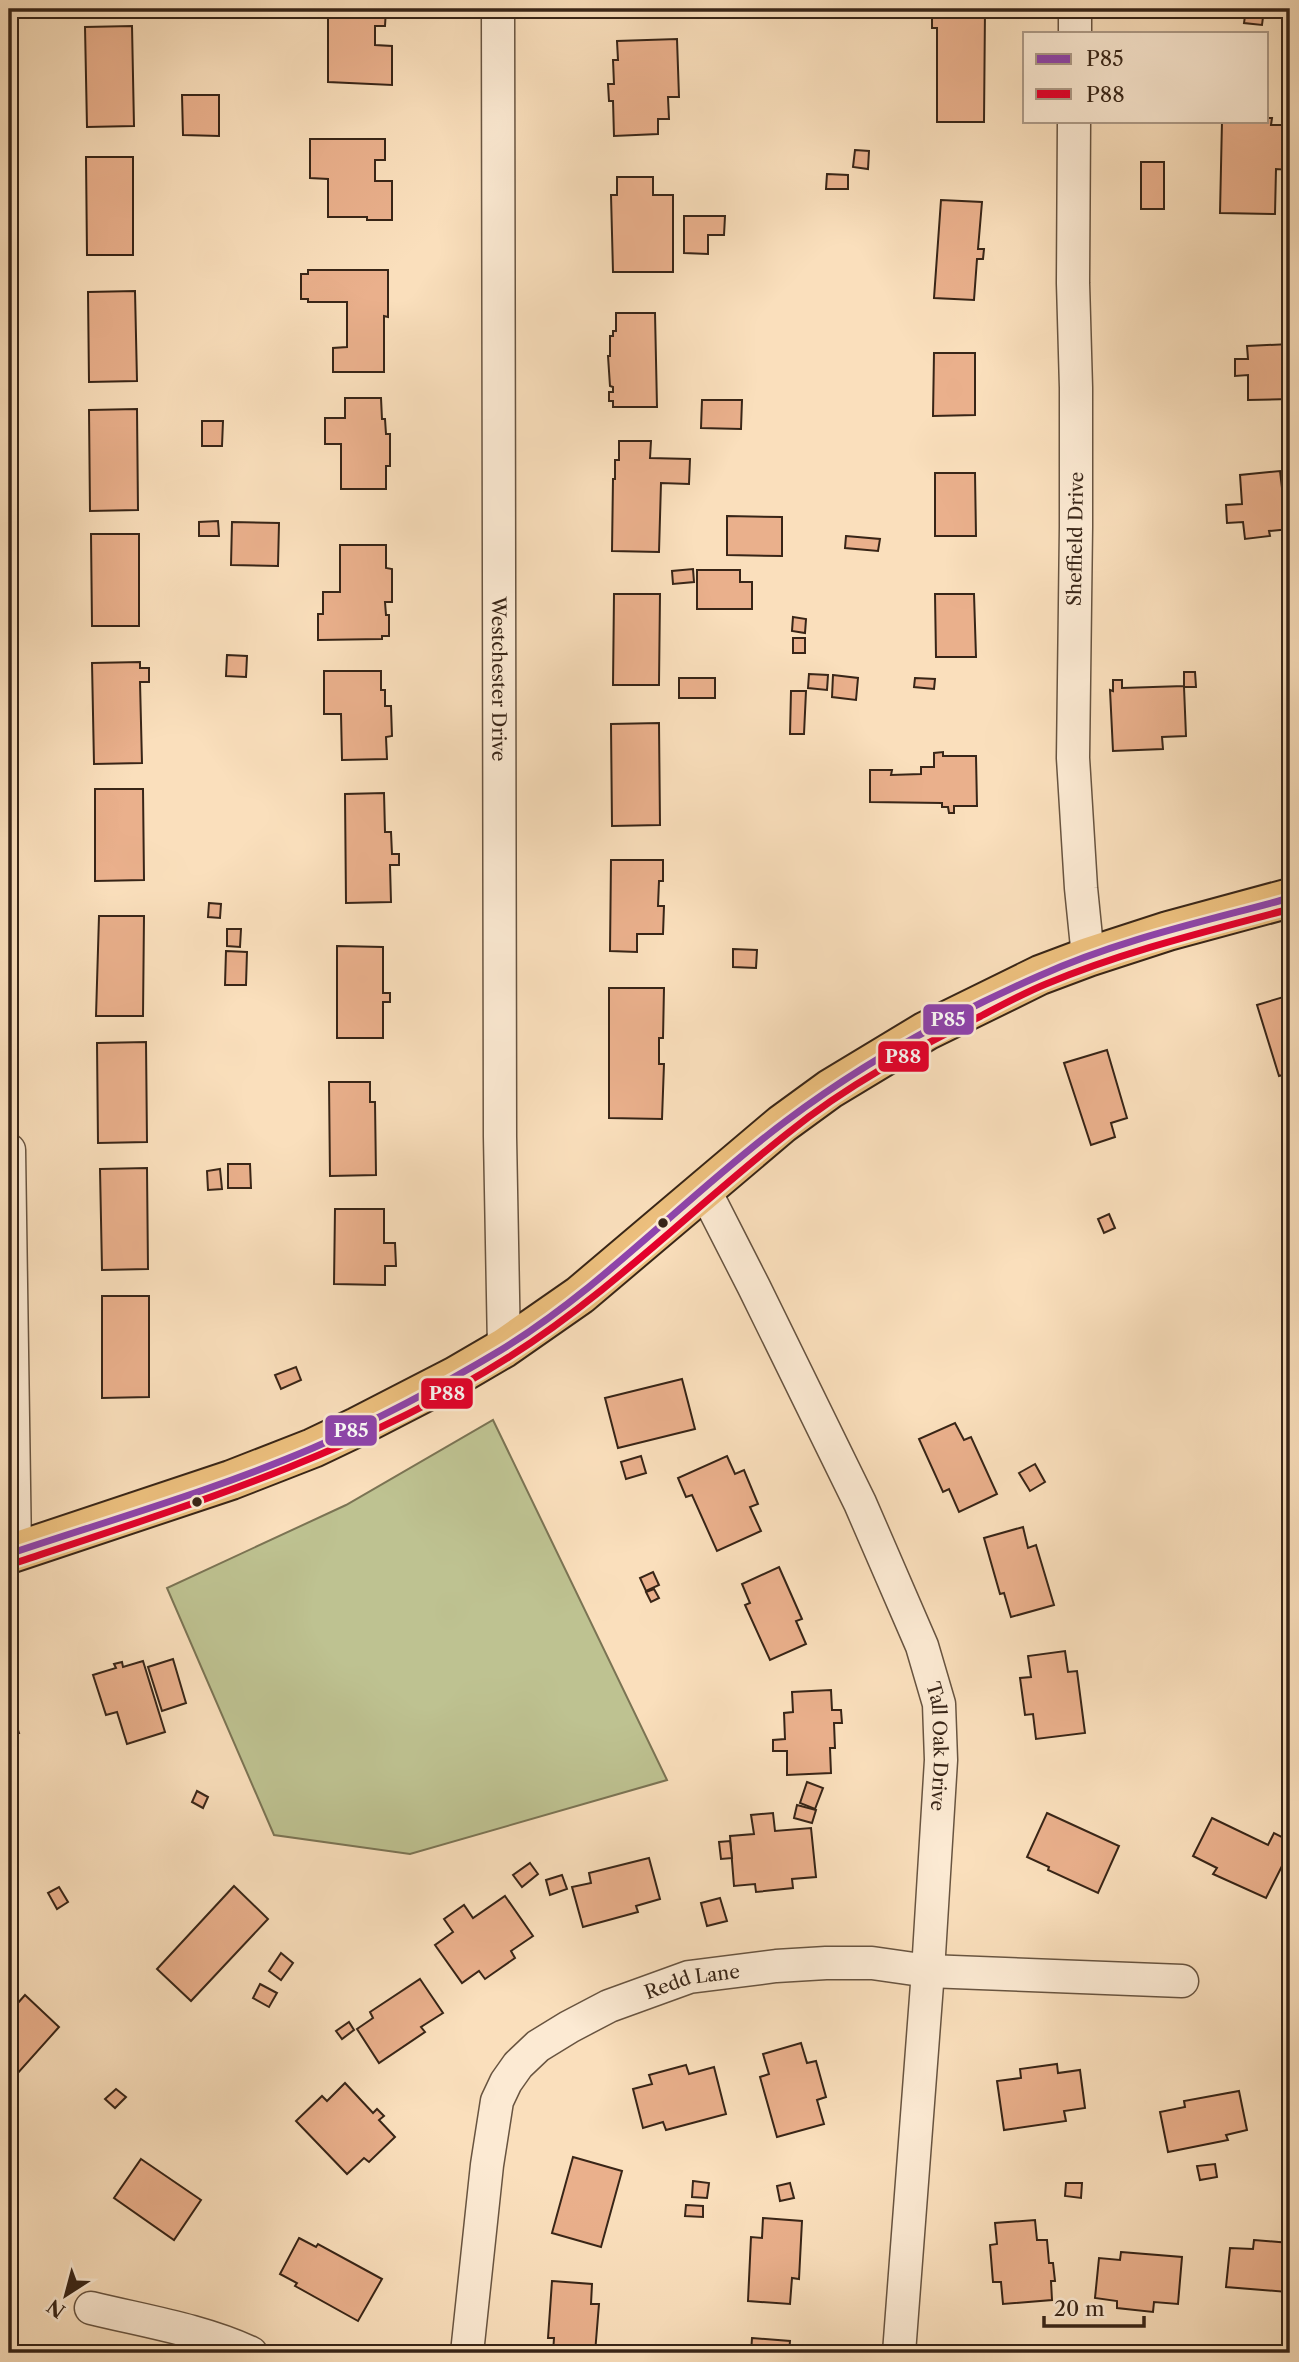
<svg xmlns="http://www.w3.org/2000/svg" width="1299" height="2362" viewBox="0 0 1299 2362" font-family="'Libre Caslon Text',serif">
  <rect width="100%" height="100%" fill="#fadfbc"/>
  <filter id="stains"><feTurbulence type="fractalNoise" baseFrequency=".00286" numOctaves="4"/><feColorMatrix values="0 0 0 0 .2 0 0 0 0 .09 0 0 0 0 .02 0 0 0 .5 -.17"/></filter>
  <radialGradient id="worn" r=".72"><stop offset=".6" stop-color="#630" stop-opacity="0"/><stop offset="1" stop-color="#630" stop-opacity=".3"/></radialGradient>
  <path fill="#bec291" stroke="#7b7454" stroke-width="2" d="M493,1420l174,360 -257,74 -136,-19 -107,-247 179,-83z"/>
  <g fill="#eab08c" stroke="#382517" stroke-width="2">
    <path d="M328,9h58l-1,17h-10v19l17,1v39l-64,-3z"/>
    <rect x="812" y="9" width="18" height="9"/>
    <path d="M1246,9h18l-2,16 -18,-2z"/>
    <path d="M937,10h48l-1,112h-47v-94h-5v-15h5z"/>
    <path d="M132,26l2,100 -47,1 -2,-100z"/>
    <path d="M677,39l2,58h-11l1,22h-11v15l-44,2 -1,-35h-4l-1,-17h6l-1,-24h5l-1,-19z"/>
    <path d="M182,95h37v41l-36,-1z"/>
    <path d="M1266,118h6l-1,7h19v45l-14,-1 -1,45 -55,-1 2,-92h44z"/>
    <path d="M310,139h75v21h-10v21h17v39h-25v-3h-39v-38l-18,-1z"/>
    <path d="M855,150l14,1 -1,18 -15,-2z"/>
    <path d="M86,157h47v98h-46z"/>
    <rect x="1141" y="162" width="23" height="47"/>
    <path d="M827,174l21,1v14h-22z"/>
    <path d="M617,177h36v18h20v77h-60l-2,-77h6z"/>
    <path d="M941,200l41,2 -4,47h6l-1,10h-6l-3,41 -40,-2z"/>
    <path d="M684,216h41l-1,19h-16v19l-24,-1z"/>
    <path d="M308,270h80v47l-4,-1v56h-51v-24l14,-1v-45h-39v-3h-7v-25h7z"/>
    <path d="M135,291l2,90 -48,1 -1,-90z"/>
    <path d="M616,313h39l2,94h-44v-6h-4v-9h4v-5l-3,-1 -2,-30h2v-20h3v-5h3z"/>
    <path d="M1290,344v55l-42,1v-25l-13,1v-17h13l-1,-13z"/>
    <path d="M934,353h41v62l-42,1z"/>
    <path d="M345,398h36l1,21h3l1,15h4v32h-4v23h-45v-45h-16v-26h20z"/>
    <path d="M702,400h40l-1,29 -40,-1z"/>
    <path d="M137,409l1,101 -48,1 -1,-101z"/>
    <path d="M202,421h21l-1,25h-20z"/>
    <path d="M619,441h32l-1,17 40,1 -1,25 -28,-1 -2,69 -47,-1 1,-72h2v-19h4z"/>
    <path d="M1280,471l2,17h8v41l-21,2 1,5 -25,3 -2,-17 -16,1 -1,-18 16,-1 -2,-29z"/>
    <path d="M935,473h40l1,63h-41z"/>
    <path d="M727,516l55,1v39l-55,-1z"/>
    <path d="M218,521l1,15h-20v-14z"/>
    <path d="M232,522l47,1 -1,43 -47,-1z"/>
    <path d="M91,534h48v92h-47z"/>
    <path d="M846,536l34,3 -2,12 -33,-3z"/>
    <path d="M340,545h46v23l6,1v33h-7l1,13h3v21h-7v3l-64,1v-26h5v-22h17z"/>
    <path d="M693,569l1,13 -21,2 -1,-13z"/>
    <path d="M697,570h43v12h12v27h-55z"/>
    <path d="M614,594h46l-1,91h-46z"/>
    <path d="M935,594h39l2,63h-40z"/>
    <path d="M793,617l13,2 -1,14 -13,-2z"/>
    <rect x="793" y="638" width="12" height="15"/>
    <path d="M227,655l20,1 -1,21 -20,-1z"/>
    <path d="M140,662v6h9v14h-9l2,81 -48,1 -2,-101z"/>
    <path d="M324,671h57v19h4v16h6l1,30 -6,1 1,22 -45,1 -1,-46h-17z"/>
    <path d="M1184,672h11l1,15h-12l2,49 -24,1 1,12 -50,2 -3,-61 3,1v-11h9v8l62,-2z"/>
    <path d="M809,674l19,1 -1,15 -19,-2z"/>
    <path d="M833,675l25,3 -2,22 -24,-3z"/>
    <rect x="679" y="678" width="36" height="20"/>
    <path d="M915,678l20,1 -1,10 -20,-2z"/>
    <path d="M791,691h15l-2,43h-14z"/>
    <path d="M659,723l1,102 -48,1 -1,-102z"/>
    <path d="M943,752v4h33l1,50h-23v7h-5l-1,-6h-6v-4l-72,-1v-32h22l-1,5 30,-1v-7h13v-14z"/>
    <path d="M95,789h48l1,91 -49,1z"/>
    <path d="M384,793l1,39h6l1,22h7v11h-9l1,37 -45,1 -1,-109z"/>
    <path d="M611,860h52v21h-4l-1,25h6l-1,28h-26v18l-27,-1z"/>
    <path d="M209,903l12,1 -1,14 -12,-1z"/>
    <path d="M99,916h45l-1,100h-47z"/>
    <path d="M227,929h14l-1,18 -13,-1z"/>
    <path d="M337,946l46,1v46h7v9h-7v36h-46z"/>
    <path d="M733,949l24,1 -1,18 -23,-1z"/>
    <path d="M226,951l21,1 -1,33h-21z"/>
    <path d="M609,988h55l-1,50h-4v26h5l-2,55 -53,-1z"/>
    <path d="M1290,995v78l-11,3 -22,-71z"/>
    <path d="M146,1042l1,100 -49,1 -1,-100z"/>
    <path d="M1107,1050l20,68 -16,5 4,14 -24,8 -27,-82z"/>
    <path d="M329,1082h41v20h5l1,73 -46,1z"/>
    <path d="M228,1164h22l1,24h-23z"/>
    <path d="M147,1168l1,101 -46,1 -2,-101z"/>
    <path d="M220,1169l2,20 -14,1 -1,-19z"/>
    <path d="M335,1209h49v34h11l1,23h-11v19l-51,-1z"/>
    <path d="M1109,1214l6,14 -11,5 -6,-14z"/>
    <path d="M102,1296h47v101l-47,1z"/>
    <path d="M296,1367l5,13 -20,9 -6,-14z"/>
    <path d="M682,1379l13,50 -77,19 -13,-50z"/>
    <path d="M955,1423l9,17 7,-3 26,57 -38,18 -10,-23 -6,3 -24,-53z"/>
    <path d="M641,1456l5,17 -20,6 -5,-17z"/>
    <path d="M727,1456l8,18 9,-4 14,34 -8,3 11,24 -44,20 -25,-56 -6,2 -8,-19z"/>
    <path d="M1035,1464l10,18 -15,9 -11,-18z"/>
    <path d="M1023,1527l5,21 8,-3 18,60 -43,12 -7,-24 -4,1 -16,-56z"/>
    <path d="M779,1567l23,52 -6,2 10,23 -36,16 -25,-55 5,-2 -8,-19z"/>
    <path d="M653,1572l6,13 -13,6 -6,-13z"/>
    <path d="M654,1589l5,9 -8,4 -5,-10z"/>
    <path d="M1065,1651l3,21 9,-1 8,62 -49,6 -3,-25 -8,1 -5,-37 11,-1 -3,-21z"/>
    <path d="M173,1659l13,44 -24,8 -14,-44z"/>
    <path d="M143,1661l22,71 -38,12 -10,-32 -11,3 -13,-40 23,-7 -2,-4 8,-2 1,5z"/>
    <path d="M831,1690l1,20h9l1,13h-8l1,25h-5l1,25 -44,2v-24h-14v-11l12,-1 -1,-26 9,-1 -1,-20z"/>
    <path d="M9,1703l10,30 -10,3z"/>
    <path d="M807,1782l16,6 -8,21 -15,-6z"/>
    <path d="M197,1791l11,6 -5,11 -11,-6z"/>
    <path d="M797,1805l19,5 -4,13 -18,-5z"/>
    <path d="M773,1813l2,18 36,-3 5,49 -24,2 1,9 -37,4 -1,-8 -21,2 -4,-50 24,-2 -3,-19z"/>
    <path d="M1047,1813l72,33 -21,47 -50,-23 1,-3 -22,-10z"/>
    <path d="M1212,1818l56,27 6,-12 16,8v9l-24,48 -53,-24 4,-6 -24,-12z"/>
    <path d="M730,1841l2,17 -11,1 -2,-17z"/>
    <path d="M649,1858l11,41 -24,7 2,6 -55,15 -11,-40 19,-4 -2,-10z"/>
    <path d="M530,1863l8,11 -16,13 -9,-12z"/>
    <path d="M562,1875l5,14 -17,6 -4,-15z"/>
    <path d="M234,1886l34,33 -77,82 -34,-32z"/>
    <path d="M59,1887l9,15 -11,7 -9,-16z"/>
    <path d="M505,1896l28,40 -22,15 4,7 -30,21 -6,-8 -17,12 -27,-38 18,-13 -9,-13 20,-14 9,13z"/>
    <path d="M720,1898l7,23 -20,5 -6,-23z"/>
    <path d="M281,1953l12,10 -12,17 -12,-9z"/>
    <path d="M420,1979l23,34 -22,14 4,5 -46,31 -22,-34 16,-11 -3,-6z"/>
    <path d="M260,1984l17,9 -8,14 -16,-9z"/>
    <path d="M25,1995l34,32 -50,56v-70z"/>
    <path d="M349,2022l5,8 -12,9 -6,-8z"/>
    <path d="M801,2043l6,20 9,-2 10,36 -9,3 7,24 -47,13 -17,-60 9,-3 -6,-20z"/>
    <path d="M1057,2064l1,9 22,-3 5,38 -21,3 2,10 -62,9 -7,-49 24,-3 -1,-9z"/>
    <path d="M686,2065l3,9 25,-7 12,47 -60,16 -3,-8 -20,6 -10,-39 19,-5 -3,-9z"/>
    <path d="M345,2083l28,30 4,-4 7,7 -5,4 16,17 -26,25 -5,-4 -17,16 -51,-53 26,-25 5,5z"/>
    <path d="M116,2089l10,8 -11,11 -10,-9z"/>
    <path d="M1239,2091l8,39 -21,5 2,5 -60,12 -8,-40 25,-5 -1,-6z"/>
    <path d="M573,2157l49,14 -21,76 -49,-14z"/>
    <path d="M141,2159l60,41 -27,40 -60,-42z"/>
    <path d="M1215,2164l2,13 -17,3 -3,-14z"/>
    <path d="M693,2181l16,2 -2,15 -15,-1z"/>
    <path d="M790,2183l4,15 -14,3 -3,-15z"/>
    <path d="M1066,2183h16l-1,15 -16,-2z"/>
    <path d="M686,2205l17,1v11l-18,-1z"/>
    <path d="M763,2218l39,3 -3,58 -7,-1 -2,26 -42,-3 3,-64 11,1z"/>
    <path d="M1035,2220l2,20h10l2,23h4l2,18h-4l1,19 -49,4 -2,-22h-8l-3,-37 7,-1 -2,-21z"/>
    <path d="M299,2238l17,9 2,-3 64,35 -24,42 -63,-35 2,-3 -17,-9z"/>
    <path d="M1254,2240l36,3v44l-2,-1 -1,6 -61,-5 4,-39 23,1z"/>
    <path d="M1121,2252l61,5 -4,47 -24,-2 -1,10 -36,-4v-7l-22,-3 4,-40 21,2z"/>
    <path d="M552,2281l40,3 -1,20h8l-4,49h-42l1,-15h-6z"/>
    <path d="M752,2338l38,3 -1,12h-38z"/>
  </g>
  <g fill="none" stroke-linecap="round" stroke-linejoin="round">
    <g stroke="#685440" stroke-width="35">
      <g id="street">
        <path id="s1" d="M498,9l2,1128 4,211"/>
        <path d="M1075,33v-24"/>
        <path d="M1074,121l-1,162 3,105v139l-3,231 8,130 7,69"/>
        <path d="M9,1150l6,402"/>
        <path id="s2" d="M705,1191l49,96 106,216 62,143 17,58 2,56 -13,211 -29,382"/>
        <path d="M91,2308c53,13 111,22 160,45"/>
        <path id="s3" d="M467,2353l20,-188 10,-64 9,-19 12,-17 20,-19 31,-19 40,-21 80,-29 87,-11 50,-3h46l56,8 254,10"/>
      </g>
    </g>
    <g stroke="#382517" stroke-width="42">
      <path id="primary" d="M9,1554l222,-74 82,-32 44,-21 99,-51 48,-28 76,-53 202,-171 48,-35 96,-58 114,-56 48,-18 80,-26 122,-33"/>
    </g>
    <use href="#street" stroke="#fcead3" stroke-width="32"/>
    <use href="#primary" stroke="#edc07e" stroke-width="38"/>
    <g stroke="#fcead3" stroke-width="12">
      <path id="bus-1" d="M9,1554c101,-34 206,-64 304,-106 64,-28 128,-62 188,-98 104,-64 187,-156 285,-229 77,-58 164,-106 253,-145 79,-36 167,-55 251,-78"/>
    </g>
    <g stroke="#fcead3" stroke-width="12">
      <path id="bus-2" d="M12,1564c172,-57 343,-109 497,-207 101,-64 185,-150 279,-224 58,-47 126,-84 193,-117 21,-11 43,-23 65,-32 79,-33 162,-53 244,-75"/>
    </g>
    <use href="#bus-1" stroke="#8e44ad" stroke-width="7"/>
    <use href="#bus-2" stroke="#e4002b" stroke-width="7"/>
  </g>
  <g fill="#382517" stroke="#fcead3" stroke-width="2.5">
    <circle cx="663" cy="1223" r="6"/>
    <circle cx="197" cy="1502" r="6"/>
  </g>
  <g text-anchor="middle" stroke-width="6" stroke-linejoin="round" paint-order="stroke">
    <g font-size="19" fill="#382517" stroke="#fcead3">
      <text transform="translate(1075 539) rotate(-89)" y="7">Sheffield Drive</text>
      <text dy="7" stroke="none"><textPath href="#s1" startOffset="670">Westchester Drive</textPath></text>
      <text dy="7" stroke="none"><textPath href="#s2" startOffset="607">Tall Oak Drive</textPath></text>
      <text dy="7" stroke="none"><textPath href="#s3" startOffset="492">Redd Lane</textPath></text>
    </g>
  </g>
  <g stroke="#fcead3" stroke-width="2.5">
    <rect x="922" y="1003" width="53" height="33" rx="7" fill="#8e44ad"/>
    <rect x="877" y="1040" width="53" height="33" rx="7" fill="#e4002b"/>
    <rect x="420" y="1377" width="54" height="33" rx="7" fill="#e4002b"/>
    <rect x="324" y="1414" width="54" height="33" rx="7" fill="#8e44ad"/>
  </g>
  <g font-size="19" text-anchor="middle" font-weight="bold" fill="#fff">
    <text x="948" y="1026">P85</text>
    <text x="903" y="1063">P88</text>
    <text x="447" y="1400">P88</text>
    <text x="351" y="1437">P85</text>
  </g>
  <rect width="1299" height="2362" fill="none" stroke="#fadfbc" stroke-width="35"/>
  <rect x="10" y="10" width="1278" height="2341" fill="none" stroke="#382517" stroke-width="3.5"/>
  <rect x="18" y="18" width="1264" height="2327" fill="none" stroke="#382517" stroke-width="2"/>
  <rect x="1023" y="32" width="245" height="91" fill="#fcead3" stroke="#ae9b88" stroke-width="2"/>
  <rect x="1036" y="54" width="35" height="10" fill="#8e44ad" stroke="#ae9b88" stroke-width="2"/>
  <text x="1086" y="66" font-size="21" fill="#382517">P85</text>
  <rect x="1036" y="89" width="35" height="10" fill="#e4002b" stroke="#ae9b88" stroke-width="2"/>
  <text x="1086" y="102" font-size="21" fill="#382517">P88</text>
  <g transform="translate(66 2295) rotate(216)" stroke="#fcead3" stroke-width="5" paint-order="stroke">
  <path d="M0-5L12 26L0 18L-12 26Z" fill="#382517"/>
  <text y="-10" font-size="19" font-weight="bold" text-anchor="middle" fill="#382517">N</text>
  </g>
  <path d="M1044 2316v10h100v-10" fill="none" stroke="#382517" stroke-width="3.5"/>
  <text x="1054" y="2316" font-size="21" fill="#382517" stroke="#fcead3" stroke-width="5" paint-order="stroke">20 m</text>
  <rect width="100%" height="100%" filter="url(#stains)"/>
  <rect width="100%" height="100%" fill="url(#worn)"/>
</svg>
